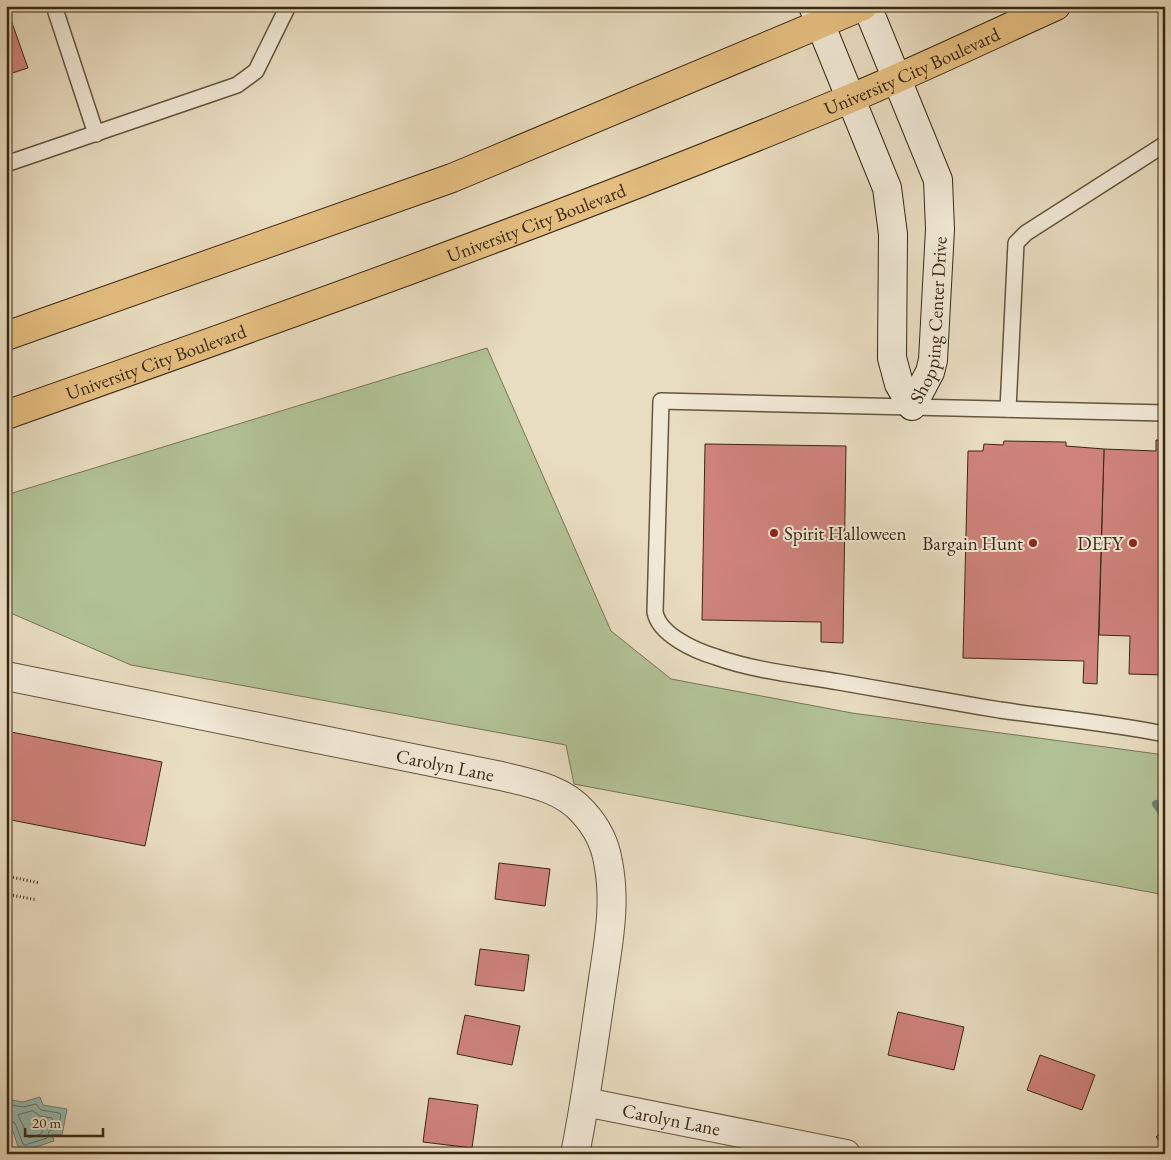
<svg xmlns="http://www.w3.org/2000/svg" width="1171" height="1160" viewBox="0 0 1171 1160" font-family="'EB Garamond',serif">
  <rect width="100%" height="100%" fill="#e9ddc1"/>
  <filter id="stains"><feTurbulence type="fractalNoise" baseFrequency=".004" numOctaves="4"/><feColorMatrix values="0 0 0 0 .2 0 0 0 0 .09 0 0 0 0 .02 0 0 0 .5 -.17"/></filter>
  <radialGradient id="worn" r=".72"><stop offset=".6" stop-color="#630" stop-opacity="0"/><stop offset="1" stop-color="#630" stop-opacity=".3"/></radialGradient>
  <path fill="#b2c296" stroke="#767554" d="M487,348l124,283 60,48 181,34 313,42v140l-591,-111 -8,-39 -435,-80 -125,-54v-116z"/>
  <path fill="#97bcb3" stroke="#718172" d="M40,1097l3,8 24,4 -5,26 -10,-1 2,7 -34,11 -9,-26 -5,-1v-26l17,3z"/>
  <g fill="none" stroke-linecap="round" stroke-linejoin="round">
    <g stroke="#687262" stroke-width="1">
      <path d="M6,1104l17,3 13,-3 5,6 18,3 2,2 -3,13 -9,3 -2,7 -22,7 -2,-1 -8,-21 -9,-3"/>
      <path d="M33,1111l7,5 12,2 1,3 -8,5 -4,8 -12,4 -11,-23z"/>
    </g>
    <path stroke="#718172" stroke-width="8" d="M1156,804l9,13"/>
  </g>
  <g fill="#cf837c" stroke="#392811">
    <path d="M6,6l22,62 -22,7z"/>
    <path d="M1156,440h7l2,4v231l-36,-1 1,-38 -31,-1 5,-186 52,2z"/>
    <path d="M1004,441l62,1v4l38,3 -7,235 -14,-1 1,-22 -121,-3 5,-207h15l1,-7 19,1z"/>
    <path d="M705,444l141,2 -3,197 -22,-1v-20l-119,-2z"/>
    <path d="M6,731l156,31 -17,84 -139,-27z"/>
    <path d="M499,863l51,6 -5,37 -50,-7z"/>
    <path d="M480,949l49,6 -5,36 -49,-6z"/>
    <path d="M898,1012l66,15 -10,43 -66,-15z"/>
    <path d="M465,1015l55,11 -8,39 -55,-11z"/>
    <path d="M1040,1055l55,20 -13,35 -55,-20z"/>
    <path d="M429,1098l49,7 -6,43 -49,-6z"/>
    <path d="M1165,1129v18l-9,-10z"/>
  </g>
  <g fill="none" stroke-linecap="round" stroke-linejoin="round">
    <g stroke="#65553d" stroke-width="18">
      <g id="lane">
        <path d="M54,6l42,128"/>
        <path d="M6,164l231,-79 19,-14 32,-65"/>
        <path d="M1008,409l8,-166 10,-10 139,-89"/>
        <path d="M1165,413l-504,-12 -6,211c4,23 41,39 61,45 39,14 83,18 123,25 53,9 107,19 161,28 55,8 110,13 165,24"/>
      </g>
    </g>
    <g stroke="#65553d" stroke-width="30">
      <g id="street">
        <path id="s1" d="M6,676l495,100c29,7 61,12 82,36 12,13 22,31 25,50 9,44 -1,87 -7,131 -8,54 -15,107 -26,161"/>
        <path id="s2" d="M585,1102l261,52"/>
      </g>
    </g>
    <g stroke="#392811" stroke-width="30">
      <g id="secondary">
        <path id="s3" d="M813,6l74,182 6,46 -1,124 7,26 13,22 18,-34 3,-12 7,-131 -2,-49 -71,-174"/>
      </g>
    </g>
    <g stroke="#392811" stroke-width="30">
      <g id="primary">
        <path d="M6,336l446,-158 411,-172"/>
        <path id="s4" d="M6,415c283,-100 566,-201 843,-316 70,-29 138,-62 207,-93"/>
      </g>
    </g>
    <g stroke="#392811" stroke-width="3" stroke-dasharray="1 2.5" stroke-linecap="butt">
      <path d="M6,837l1,-3"/>
      <path d="M6,876l34,7"/>
      <path d="M6,894l31,6"/>
    </g>
    <use href="#lane" stroke="#f1e9d7" stroke-width="15"/>
    <use href="#street" stroke="#f1e9d7" stroke-width="28"/>
    <use href="#secondary" stroke="#f1e9d7" stroke-width="28"/>
    <use href="#primary" stroke="#e4be80" stroke-width="28"/>
  </g>
  <g fill="#8f2418" stroke="#f1e9d7" stroke-width="2">
    <circle cx="774" cy="533" r="5"/>
    <circle cx="1033" cy="543" r="5"/>
    <circle cx="1133" cy="543" r="5"/>
  </g>
  <g text-anchor="middle" stroke-width="4" stroke-linejoin="round" paint-order="stroke">
    <g font-size="19" fill="#392811" stroke="#f1e9d7">
      <text dy="7" stroke="none"><textPath href="#s4" startOffset="969">University City Boulevard</textPath></text>
      <text dy="7" stroke="none"><textPath href="#s4" startOffset="564">University City Boulevard</textPath></text>
      <text dy="7" stroke="none"><textPath href="#s3" startOffset="509">Shopping Center Drive</textPath></text>
      <text dy="7" stroke="none"><textPath href="#s4" startOffset="159">University City Boulevard</textPath></text>
      <text dy="7" stroke="none"><textPath href="#s1" startOffset="448">Carolyn Lane</textPath></text>
      <text dy="7" stroke="none"><textPath href="#s2" startOffset="88">Carolyn Lane</textPath></text>
    </g>
    <g font-size="19" fill="#392811" stroke="#f1e9d7" text-anchor="end">
      <text x="784" y="540" text-anchor="start">Spirit Halloween</text>
      <text x="1023" y="550">Bargain Hunt</text>
      <text x="1123" y="550">DEFY</text>
    </g>
  </g>
  <rect width="1171" height="1160" fill="none" stroke="#e9ddc1" stroke-width="25"/>
  <rect x="8" y="8" width="1156" height="1145" fill="none" stroke="#392811" stroke-width="2.5"/>
  <rect x="12" y="12" width="1146" height="1135" fill="none" stroke="#392811"/>
  <path d="M25 1128v8h78v-8" fill="none" stroke="#392811" stroke-width="2.5"/>
  <text x="32" y="1128" font-size="15" fill="#392811" stroke="#f1e9d7" stroke-width="4" paint-order="stroke">20 m</text>
  <rect width="100%" height="100%" filter="url(#stains)"/>
  <rect width="100%" height="100%" fill="url(#worn)"/>
</svg>
